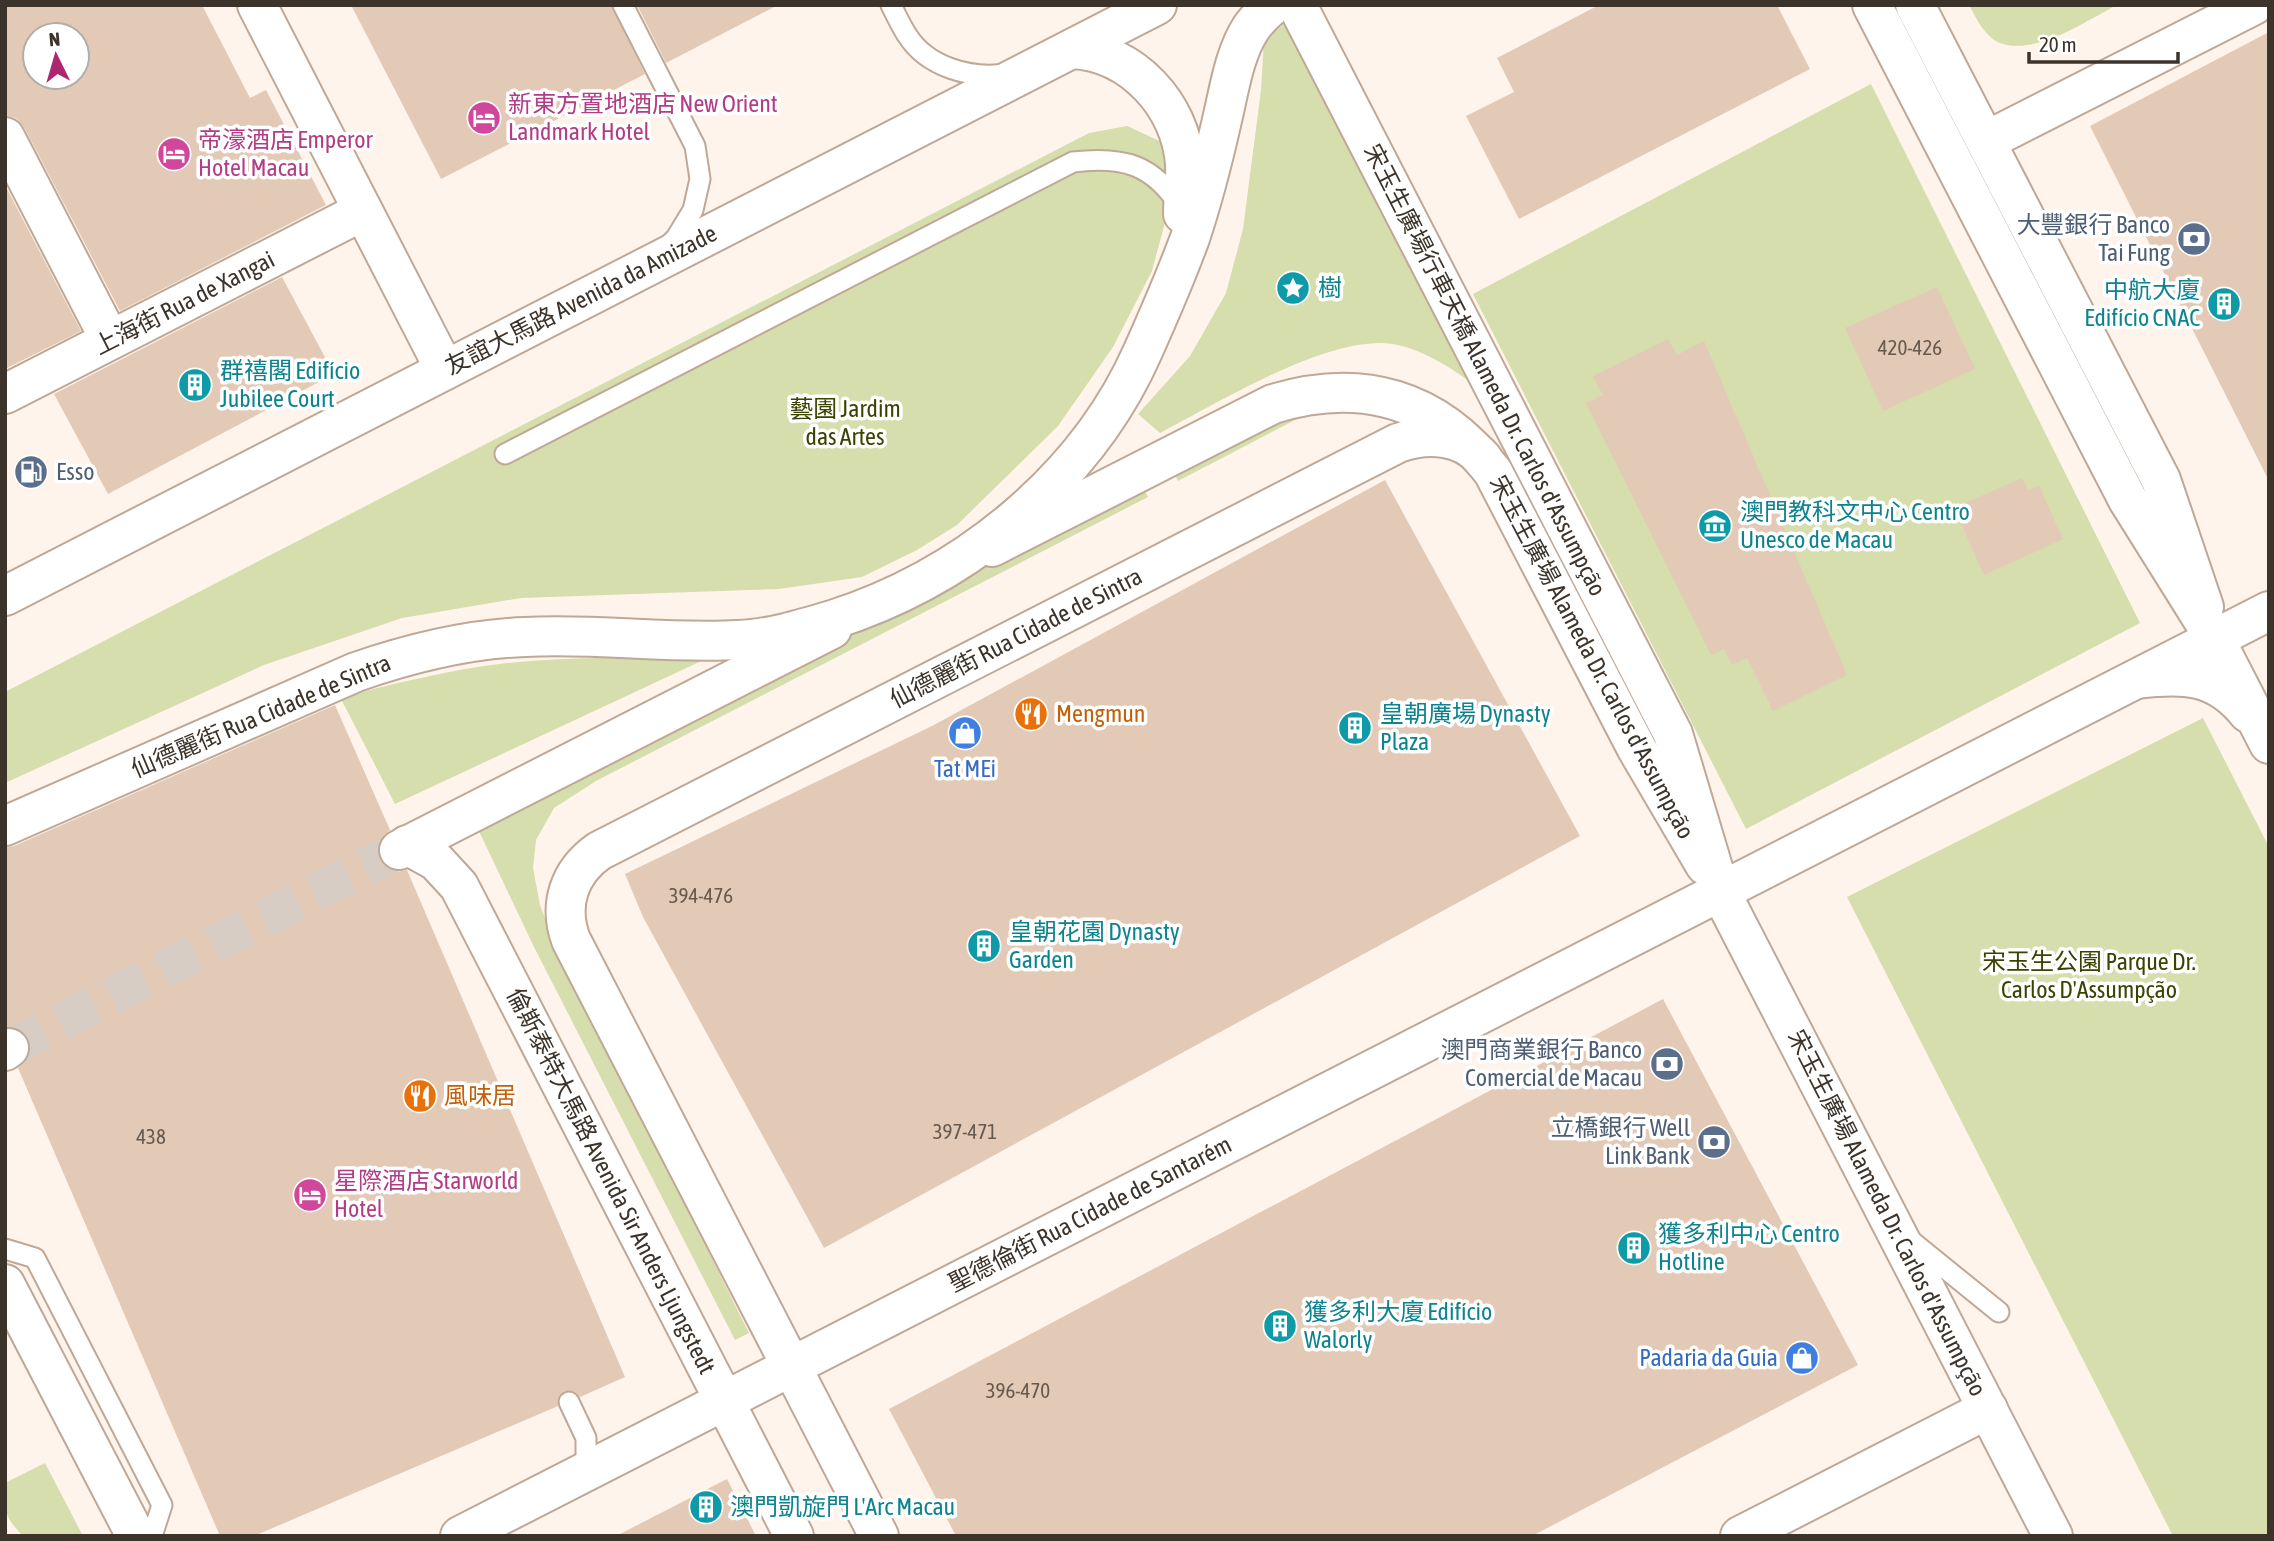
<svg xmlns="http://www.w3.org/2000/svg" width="2274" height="1541" viewBox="0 0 2274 1541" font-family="'Asap Condensed','Noto Sans SC',sans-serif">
  <rect width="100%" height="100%" fill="#fef4ec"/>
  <g fill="#d5deac">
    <path d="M1969,5h148c-31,16 -82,51 -117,38 -15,-6 -24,-25 -31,-38z"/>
    <path d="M1297,14l188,378c-30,-21 -63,-46 -101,-49 -64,-3 -166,60 -224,90l-22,-19 52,-58 36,-63 17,-64 18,-139 3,-50z"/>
    <path d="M1871,84l269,539 -394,206 -273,-535z"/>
    <path d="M1127,126l37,17 3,72 -15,56 -39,76 -55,79 -101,99 -40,25 -55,27 -83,12 -258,9 -119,20 -138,47 -259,118v-91l1084,-559z"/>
    <path d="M1289,407l9,10 -1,2 -119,62 -7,-15z"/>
    <path d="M1140,481l8,16 -552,284 -42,27 -18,32 -3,28 7,37 14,36 195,392 -14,7 -202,-395 -56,-118z"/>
    <path d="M710,657l-315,147 -55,-107c55,-13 111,-28 167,-34 68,-7 136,-5 203,-6z"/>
    <path d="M2203,718l66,129v689h-96l-326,-639z"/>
    <path d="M45,1463l38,73h-60c-20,-21 -18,-25 -18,-53z"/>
  </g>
  <g fill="#e2cab7" fill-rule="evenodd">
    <path d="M5,5h197l48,93 16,-8 60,115 -206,106 -96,-184 -8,-9 -11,-3zM35,35h42v42h-42z"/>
    <path d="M351,5h260l34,69 -204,105z"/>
    <path d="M637,5h141l-112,58z"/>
    <path d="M1599,5h178l33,64 -291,150 -53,-103 48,-24 -17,-34z"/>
    <path d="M2269,32v449l-179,-355z"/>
    <path d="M5,185l76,146 -76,38z"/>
    <path d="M282,277l52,97 -226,120 -54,-100z"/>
    <path d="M1937,287l38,82 -92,42 -38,-83z"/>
    <path d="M1668,339l9,16 27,-14 143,334 -74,36 -26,-53 -15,7 -8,-16 -13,6 -125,-252 17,-8 -10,-19z"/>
    <path d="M2022,478l6,12 11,-4 24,53 -79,36 -30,-67z"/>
    <path d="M1385,480l195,356 -756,412 -181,-331 -18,-43 307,-148z"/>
    <path d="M335,705l55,125 -10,9 -3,11 2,9 9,10 9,3 10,-2 218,507 -45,20 -5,-5 -11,-1 -5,5 -1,10 -304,130h-34l-202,-468 11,-12 2,-11 -4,-10 -10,-7 -12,-1v-180l9,-1z"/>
    <path d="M1663,999l195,366 -326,171h-576l-67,-127z"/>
    <path d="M727,1479l29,57h-140z"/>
  </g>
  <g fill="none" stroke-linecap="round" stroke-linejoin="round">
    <path stroke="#d7cdc5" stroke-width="38" stroke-dasharray="38 19" stroke-linecap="butt" d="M9,1048l390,-198"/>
    <g stroke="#bfa895" stroke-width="23">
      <g id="lane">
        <path d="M623,5l72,141 5,33 -7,31 -17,28 -9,9"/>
        <path d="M891,5c5,10 10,21 16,30 20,32 63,44 99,39"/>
        <path d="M505,454l568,-292c50,-6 80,2 108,46"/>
        <path d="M1910,1240l89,72"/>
        <path d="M5,1249l30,9 127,247 -10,31"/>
        <path d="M569,1402l17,36v34"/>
      </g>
    </g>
    <g stroke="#bfa895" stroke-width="42">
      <g id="street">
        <path d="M257,5l188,365"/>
        <path d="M1915,5l246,475 43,127"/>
        <path d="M5,137l105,203"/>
        <path d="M1986,141l268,-136"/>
        <path d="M5,394l358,-183"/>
        <path d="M992,547l281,-143c88,-27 163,-6 220,68l144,277 68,116"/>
        <path d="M407,845l29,16 23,25 335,650"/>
        <path d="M399,850l433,-221"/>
        <path d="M5,1051l4,-3"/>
        <path d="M460,1536l1809,-925"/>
        <path d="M879,1536l-308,-596c-13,-35 -2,-68 28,-89l799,-408c29,-10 64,-9 85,16"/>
        <path d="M1740,1536l248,-127"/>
      </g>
    </g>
    <g stroke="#bfa895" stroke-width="42">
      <g id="secondary">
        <path d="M1297,5l376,729 47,157 333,645"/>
        <path d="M1872,5l256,495 87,139 54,105"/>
        <path d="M2137,679c46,-6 80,-5 111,34"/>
        <path d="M5,1284l131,252"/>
      </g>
    </g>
    <g stroke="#bfa895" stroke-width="42">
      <g id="primary">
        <path d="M1072,49c60,3 109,56 113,115 1,16 -2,33 -2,50"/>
        <path d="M5,596l1152,-591"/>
        <path d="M5,826l351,-154c55,-19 111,-33 169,-35 71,-4 142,7 213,3 31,-1 64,-11 94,-20 132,-42 254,-140 311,-269 17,-38 33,-75 47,-113 13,-39 23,-78 32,-118 7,-29 12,-66 29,-92 6,-9 14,-16 22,-23"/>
      </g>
    </g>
    <use href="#lane" stroke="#fff" stroke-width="19"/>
    <use href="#street" stroke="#fff" stroke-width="38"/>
    <use href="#secondary" stroke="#fff" stroke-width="38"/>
    <use href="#primary" stroke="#fff" stroke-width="38"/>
  </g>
  <defs>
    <g id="hotel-disc" transform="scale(1.75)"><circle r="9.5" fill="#d1479c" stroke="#fff"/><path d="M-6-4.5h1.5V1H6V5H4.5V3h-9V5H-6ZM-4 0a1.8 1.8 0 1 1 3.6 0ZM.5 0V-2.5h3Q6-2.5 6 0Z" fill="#fff"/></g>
    <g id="bank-disc" transform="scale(1.75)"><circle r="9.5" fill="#5c6f8a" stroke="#fff"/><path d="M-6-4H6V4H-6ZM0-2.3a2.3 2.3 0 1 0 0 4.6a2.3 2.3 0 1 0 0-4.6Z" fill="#fff"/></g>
    <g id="sight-disc" transform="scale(1.75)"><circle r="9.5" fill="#0f9aa8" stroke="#fff"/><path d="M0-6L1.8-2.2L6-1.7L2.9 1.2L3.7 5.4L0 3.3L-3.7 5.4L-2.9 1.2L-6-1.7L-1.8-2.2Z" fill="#fff"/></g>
    <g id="building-disc" transform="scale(1.75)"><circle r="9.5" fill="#0f9aa8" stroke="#fff"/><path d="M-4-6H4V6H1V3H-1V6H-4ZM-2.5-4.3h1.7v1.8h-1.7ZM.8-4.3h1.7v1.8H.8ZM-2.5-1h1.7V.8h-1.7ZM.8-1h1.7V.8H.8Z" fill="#fff"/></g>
    <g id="fuel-disc" transform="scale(1.75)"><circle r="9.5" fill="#5c6f8a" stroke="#fff"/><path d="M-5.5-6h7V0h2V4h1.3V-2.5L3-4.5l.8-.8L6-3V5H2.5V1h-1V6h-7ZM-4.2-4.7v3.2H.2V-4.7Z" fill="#fff"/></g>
    <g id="museum-disc" transform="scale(1.75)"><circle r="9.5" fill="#0f9aa8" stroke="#fff"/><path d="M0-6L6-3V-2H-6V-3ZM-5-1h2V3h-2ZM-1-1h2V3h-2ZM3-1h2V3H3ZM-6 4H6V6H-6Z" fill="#fff"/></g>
    <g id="restaurant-disc" transform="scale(1.75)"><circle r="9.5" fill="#e8710a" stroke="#fff"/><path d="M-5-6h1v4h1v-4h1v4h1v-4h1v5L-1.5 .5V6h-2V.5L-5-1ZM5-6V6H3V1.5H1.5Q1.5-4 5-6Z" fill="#fff"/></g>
    <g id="shop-disc" transform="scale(1.75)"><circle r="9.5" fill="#3f7fe0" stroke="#fff"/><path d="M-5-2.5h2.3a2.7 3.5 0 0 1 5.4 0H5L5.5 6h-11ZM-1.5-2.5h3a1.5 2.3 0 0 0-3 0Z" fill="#fff"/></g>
  </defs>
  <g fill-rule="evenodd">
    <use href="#hotel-disc" x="484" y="118"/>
    <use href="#hotel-disc" x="174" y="154"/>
    <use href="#bank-disc" x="2194" y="239"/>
    <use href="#sight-disc" x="1293" y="288"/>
    <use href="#building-disc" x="2224" y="304"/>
    <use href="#building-disc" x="195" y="385"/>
    <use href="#fuel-disc" x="31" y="472"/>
    <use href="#museum-disc" x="1715" y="526"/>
    <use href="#restaurant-disc" x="1031" y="714"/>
    <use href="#building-disc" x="1355" y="728"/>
    <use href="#shop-disc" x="965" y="733"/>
    <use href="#building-disc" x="984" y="946"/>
    <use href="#bank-disc" x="1667" y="1064"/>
    <use href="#restaurant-disc" x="420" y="1096"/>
    <use href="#bank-disc" x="1714" y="1142"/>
    <use href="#hotel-disc" x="310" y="1195"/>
    <use href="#building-disc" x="1634" y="1248"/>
    <use href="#building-disc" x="1280" y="1326"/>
    <use href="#shop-disc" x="1802" y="1358"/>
    <use href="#building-disc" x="706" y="1507"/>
  </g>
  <g text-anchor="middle" stroke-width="7" stroke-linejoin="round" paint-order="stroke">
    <g font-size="21" fill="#66594e">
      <text x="1910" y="355">420-426</text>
      <text x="701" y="903">394-476</text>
      <text x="965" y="1139">397-471</text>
      <text x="151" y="1144">438</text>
      <text x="1018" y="1398">396-470</text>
    </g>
    <g font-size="24" fill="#b23c85" stroke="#fff" text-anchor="start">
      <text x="508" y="112">新東方置地酒店 New Orient<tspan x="508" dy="28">Landmark Hotel</tspan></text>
      <text x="198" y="148">帝濠酒店 Emperor<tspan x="198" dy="28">Hotel Macau</tspan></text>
      <text x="334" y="1189">星際酒店 Starworld<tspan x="334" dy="28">Hotel</tspan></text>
    </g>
    <g font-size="24" fill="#4e5e75" stroke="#fff" text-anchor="end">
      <text x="2170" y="233">大豐銀行 Banco<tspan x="2170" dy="28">Tai Fung</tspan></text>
      <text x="56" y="480" text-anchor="start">Esso</text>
      <text x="1642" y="1058">澳門商業銀行 Banco<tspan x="1642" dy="28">Comercial de Macau</tspan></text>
      <text x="1690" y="1136">立橋銀行 Well<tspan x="1690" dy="28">Link Bank</tspan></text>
    </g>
    <g font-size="24" fill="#0d838f" stroke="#fff" text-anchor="start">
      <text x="1318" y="296">樹</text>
      <text x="2200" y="298" text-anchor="end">中航大廈<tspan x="2200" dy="28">Edifício CNAC</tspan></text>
      <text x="220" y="379">群禧閣 Edifício<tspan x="220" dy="28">Jubilee Court</tspan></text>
      <text x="1740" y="520">澳門教科文中心 Centro<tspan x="1740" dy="28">Unesco de Macau</tspan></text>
      <text x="1380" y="722">皇朝廣場 Dynasty<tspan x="1380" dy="28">Plaza</tspan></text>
      <text x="1009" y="940">皇朝花園 Dynasty<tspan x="1009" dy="28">Garden</tspan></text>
      <text x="1658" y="1242">獲多利中心 Centro<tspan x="1658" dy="28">Hotline</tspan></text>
      <text x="1304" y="1320">獲多利大廈 Edifício<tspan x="1304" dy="28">Walorly</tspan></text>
      <text x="730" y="1515">澳門凱旋門 L'Arc Macau</text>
    </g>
    <g font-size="24" fill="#3c332b" stroke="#fff">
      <text transform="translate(581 300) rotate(-27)" y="8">友誼大馬路 Avenida da Amizade</text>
      <text transform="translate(184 303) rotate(-27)" y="8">上海街 Rua de Xangai</text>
      <text transform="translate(1485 370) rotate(63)" y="8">宋玉生廣場行車天橋 Alameda Dr. Carlos d'Assumpção</text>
      <text transform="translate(1016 638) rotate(-27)" y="8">仙德麗街 Rua Cidade de Sintra</text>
      <text transform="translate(1592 657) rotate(62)" y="8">宋玉生廣場 Alameda Dr. Carlos d'Assumpção</text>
      <text transform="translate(261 716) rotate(-23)" y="8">仙德麗街 Rua Cidade de Sintra</text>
      <text transform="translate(611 1181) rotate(63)" y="8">倫斯泰特大馬路 Avenida Sir Anders Ljungstedt</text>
      <text transform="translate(1887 1213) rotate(63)" y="8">宋玉生廣場 Alameda Dr. Carlos d'Assumpção</text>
      <text transform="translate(1090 1214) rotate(-27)" y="8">聖德倫街 Rua Cidade de Santarém</text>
    </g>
    <g font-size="24" fill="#3c4201" stroke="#fff">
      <text x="845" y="417">藝園 Jardim<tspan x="845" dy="28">das Artes</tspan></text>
      <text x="2089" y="970">宋玉生公園 Parque Dr.<tspan x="2089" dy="28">Carlos D'Assumpção</tspan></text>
    </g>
    <g font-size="24" fill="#c56008" stroke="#fff" text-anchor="start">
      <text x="1056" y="722">Mengmun</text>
      <text x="444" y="1104">風味居</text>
    </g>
    <g font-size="24" fill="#366cbe" stroke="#fff">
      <text x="965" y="777">Tat MEi</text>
      <text x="1778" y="1366" text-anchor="end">Padaria da Guia</text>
    </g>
  </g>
  <rect width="2274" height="1541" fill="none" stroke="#3c332b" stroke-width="14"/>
  <g transform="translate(56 56) rotate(355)"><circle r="33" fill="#ffffff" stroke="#b1adaa" stroke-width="2"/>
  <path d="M0-5L12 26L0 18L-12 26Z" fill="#ac2770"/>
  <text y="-10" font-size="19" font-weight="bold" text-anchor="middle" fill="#3c332b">N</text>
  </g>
  <path d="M2029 52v10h149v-10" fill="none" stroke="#3c332b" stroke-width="3.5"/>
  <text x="2039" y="52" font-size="21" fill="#3c332b" stroke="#ffffff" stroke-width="5" paint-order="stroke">20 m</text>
</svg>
